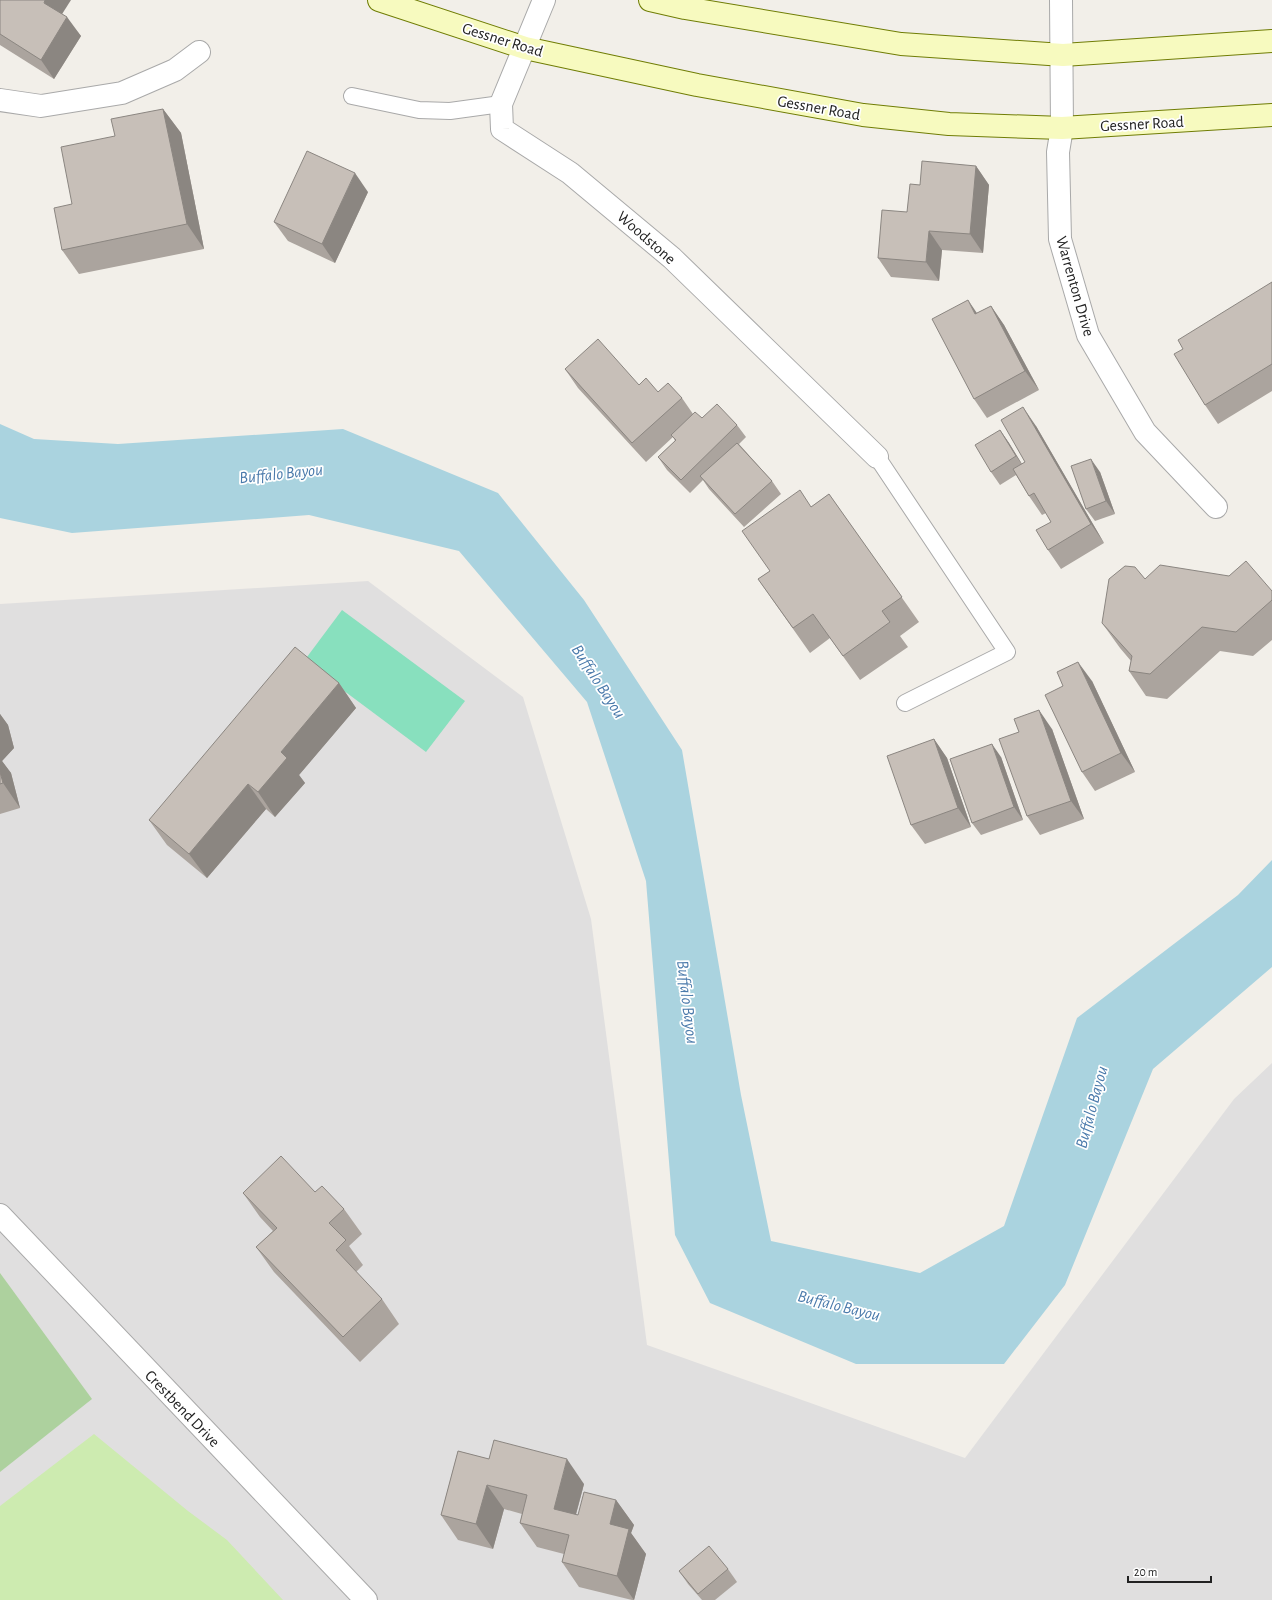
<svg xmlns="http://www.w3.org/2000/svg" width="1272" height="1600" viewBox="0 0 1272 1600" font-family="'Alegreya Sans',sans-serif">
  <rect width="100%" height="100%" fill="#f2efe9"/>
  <path fill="#e0dfdf" d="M368,581l155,116 68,222 56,426 318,113 269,-359 38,-36v537h-1272v-996z"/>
  <path fill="#cdebb0" d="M94,1434l94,77 39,29 56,60h-283v-94z"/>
  <path fill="#add19e" d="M0,1273l92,126 -92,73z"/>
  <path fill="#88e0be" d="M342,610l123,91 -39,51 -122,-91z"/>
  <path fill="#aad3df" d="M0,424l34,15 84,5 225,-15 155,64 86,107 98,150 59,345 30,146 149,32 84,-47 73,-208 161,-123 34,-35v107l-119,102 -88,216 -61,79h-148l-146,-61 -35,-68 -29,-354 -59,-179 -128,-151 -150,-36 -237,18 -72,-15z"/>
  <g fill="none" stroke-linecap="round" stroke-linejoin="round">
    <g stroke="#a9a9a9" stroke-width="18">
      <g id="lane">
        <path d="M352,96l67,14 31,1 51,-7"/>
        <path d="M877,457l130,195 -102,51"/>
      </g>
    </g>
    <g stroke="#a9a9a9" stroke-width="24">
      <g id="street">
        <path d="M544,0l-43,104 1,25 68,44 102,85 205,199"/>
        <path d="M1061,0l1,128 -4,24 2,87 28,96 57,97 71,75"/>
        <path d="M0,100l41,6 81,-13 53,-23 24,-18"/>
        <path d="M0,1215l366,385"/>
      </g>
    </g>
    <g stroke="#707d05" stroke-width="24">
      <g id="secondary">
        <path d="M379,0l146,48 172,37 166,30 86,9 113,4 210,-13"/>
        <path d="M650,0l35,8 216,36 162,11 209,-14"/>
      </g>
    </g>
    <use href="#lane" stroke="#fff" stroke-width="16"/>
    <use href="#street" stroke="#fff" stroke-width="22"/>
    <use href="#secondary" stroke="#f7fabf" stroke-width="22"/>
  </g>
  <g fill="#aba49e">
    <path d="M0,0l62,14 19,22 -27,43 -54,-34z"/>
    <path d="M163,109l18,24 23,116 -125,25 -17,-24 10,-46 43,-68z"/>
    <path d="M976,166l13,19 -6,68 -41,-3 -3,31 -48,-4 -13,-19 29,-46 13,-27z"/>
    <path d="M368,192l-33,71 -47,-22 -14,-19z"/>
    <path d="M1272,282v109l-54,33 -13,-19 -22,-56z"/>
    <path d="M991,306l13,19 35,65 -52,28 -13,-19 3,-86z"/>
    <path d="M565,369l74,16 19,7 24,6 11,16 9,4 35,7 9,12 -7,7 33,37 9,13 -37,33 -35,-38 -6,-9 -13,13 -23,-23 -9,-13 17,-16 -2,-4 -27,25 -68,-74z"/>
    <path d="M1036,426l68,117 -43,26 -13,-19 3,-28 -5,-9 -4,2 -13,-19 -13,-21 -16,10 -9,-13 9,-42 9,13 13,21 3,-2z"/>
    <path d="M1100,472l15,42 -20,7 -9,-12z"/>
    <path d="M829,494l90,128 -19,14 8,11 -48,33 -30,-42 -20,15 -52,-74 12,-8 41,-64z"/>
    <path d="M1145,579l127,12v49l-19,16 -33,-5 -53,48 -21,-3 -17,-25 2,-10 -11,-13 -18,-25z"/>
    <path d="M1092,681l43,91 -40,19 -13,-19 -19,-86z"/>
    <path d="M339,683l17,25 -57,67 6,8 -30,34 -9,-8 -59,69 -40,-33 -18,-25z"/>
    <path d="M0,714l8,11 6,23 -12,13 9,12 9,35 -20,6z"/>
    <path d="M1052,729l32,90 -44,16 -13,-19 -8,-84z"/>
    <path d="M934,739l13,19 24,69 -46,17 -14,-19z"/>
    <path d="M1001,757l22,63 -42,15 -9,-12z"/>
    <path d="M315,1192l29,17 18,25 -13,12 14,19 -7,7 26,27 17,25 -39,38 -86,-90 -18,-25 17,-16 -13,-14 -17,-24z"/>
    <path d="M458,1451l126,33 -8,30 2,1 38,-15 18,25 -3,8 15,21 -12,46h-2l-53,-13 -17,-25 2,-8 -27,-7 -17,-24 2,-9 -18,-5 -11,40 -35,-9 -17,-25z"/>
    <path d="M728,1569l9,13 -22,18h-13l-14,-16 -9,-13z"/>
  </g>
  <g fill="#8b8681">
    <path d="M45,0h26l-14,22 -13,-19z"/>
    <path d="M67,17l14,19 -27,43 -13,-19z"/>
    <path d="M163,109l18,24 23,116 -17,-25z"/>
    <path d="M976,166l13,19 -6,68 -13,-19z"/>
    <path d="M355,173l13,19 -33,71 -13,-19z"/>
    <path d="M929,231l13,19 -3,31 -13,-19z"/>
    <path d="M968,300l13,19 -6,-5z"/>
    <path d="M991,306l13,19 35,65 -14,-19z"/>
    <path d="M1023,407l13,19 68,117 -13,-19z"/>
    <path d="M1000,430l9,13 16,26 -9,-13z"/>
    <path d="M1091,459l9,13 15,42 -9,-13z"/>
    <path d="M1078,662l14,19 43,91 -14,-19z"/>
    <path d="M339,683l17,25 -57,67 6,8 -30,34 -17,-25 23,-40z"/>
    <path d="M1039,710l13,19 32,90 -13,-18z"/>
    <path d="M0,714l8,11 6,23 -12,13 9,12 9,35 -17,-25 -3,-11z"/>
    <path d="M934,739l13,19 24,69 -13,-19z"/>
    <path d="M992,744l9,13 22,63 -9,-13z"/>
    <path d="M248,784l18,25 -59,69 -18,-24z"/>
    <path d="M567,1459l17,25 -13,49 -17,-24z"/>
    <path d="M487,1485l17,24 -11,40 -17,-25z"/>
    <path d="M616,1500l18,25 -3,8 15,21 -12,46 -17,-24 -7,-52z"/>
  </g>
  <g fill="#c7bfb8" stroke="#8b8681">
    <path d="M0,0h45l-1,3 23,14 -26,43 -41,-26z"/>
    <path d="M163,109l24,115 -125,26 -8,-42 18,-4 -11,-57 54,-11 -4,-17z"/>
    <path d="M307,151l48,22 -33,71 -48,-22z"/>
    <path d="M922,161l54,5 -6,68 -41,-3 -3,31 -48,-4 4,-48 25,2 3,-28 10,1z"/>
    <path d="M1272,282v82l-67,41 -31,-51 9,-5 -5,-9z"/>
    <path d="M968,300l7,14 16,-8 34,65 -51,28 -42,-80z"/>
    <path d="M598,339l41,46 7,-7 12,14 10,-9 14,15 -50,45 -67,-74z"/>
    <path d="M717,404l20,21 -56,55 -23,-23 18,-17 -5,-5 24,-23 7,6z"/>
    <path d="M1023,407l68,117 -43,26 -12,-20 15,-8 -17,-29 -5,3 -16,-27 12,-7 -24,-42z"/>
    <path d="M1000,430l16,26 -25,16 -16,-27z"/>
    <path d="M737,443l35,38 -37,33 -35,-38z"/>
    <path d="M1091,459l15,42 -20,8 -15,-43z"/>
    <path d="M800,490l11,17 18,-13 73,103 -20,14 8,11 -47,34 -30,-42 -20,14 -35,-49 12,-8 -28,-40z"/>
    <path d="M1246,561l26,30v9l-36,32 -34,-5 -52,47 -21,-3 3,-15 -30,-33 7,-44 16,-13 10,1 10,12 15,-14 69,11z"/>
    <path d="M295,647l44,36 -58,69 6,6 -29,34 -10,-8 -59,70 -40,-34z"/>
    <path d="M1078,662l43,91 -39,19 -37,-77 18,-9 -6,-14z"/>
    <path d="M1039,710l32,91 -44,15 -28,-77 20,-7 -5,-13z"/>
    <path d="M934,739l24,69 -47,17 -24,-69z"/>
    <path d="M992,744l22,63 -42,16 -22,-64z"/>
    <path d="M0,772l3,11 -3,1z"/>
    <path d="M281,1156l34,36 7,-6 22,23 -15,14 17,17 -10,10 46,49 -39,38 -87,-90 21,-19 -34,-35z"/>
    <path d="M494,1440l73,19 -13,50 24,6 6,-23 32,8 -6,24 19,5 -12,47 -55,-14 7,-27 -49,-12 7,-28 -40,-10 -11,39 -35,-9 17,-64 31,8z"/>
    <path d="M709,1546l19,23 -30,25 -19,-23z"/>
  </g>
  <g text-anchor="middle" stroke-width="3.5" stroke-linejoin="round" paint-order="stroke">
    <g font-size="16" fill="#222" stroke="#fff">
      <text transform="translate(503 39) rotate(17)" y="6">Gessner Road</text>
      <text transform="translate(819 107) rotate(10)" y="6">Gessner Road</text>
      <text transform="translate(1142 123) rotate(-3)" y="6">Gessner Road</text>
      <text transform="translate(647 237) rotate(41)" y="6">Woodstone</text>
      <text transform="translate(1076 286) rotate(74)" y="6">Warrenton Drive</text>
      <text transform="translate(183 1408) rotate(46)" y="6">Crestbend Drive</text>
    </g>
    <g font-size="17" font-style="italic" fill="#4a7aab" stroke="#fff">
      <text transform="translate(281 473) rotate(-6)" y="6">Buffalo Bayou</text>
      <text transform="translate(599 681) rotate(57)" y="6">Buffalo Bayou</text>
      <text transform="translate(688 1002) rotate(83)" y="6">Buffalo Bayou</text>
      <text transform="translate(1091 1107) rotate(-75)" y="6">Buffalo Bayou</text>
      <text transform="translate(839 1305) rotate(14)" y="6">Buffalo Bayou</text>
    </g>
  </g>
  <path d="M1128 1576v6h83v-6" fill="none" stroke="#222222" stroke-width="2"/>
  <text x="1134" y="1576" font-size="12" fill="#222222" stroke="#ffffff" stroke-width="3" paint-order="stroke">20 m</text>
</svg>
